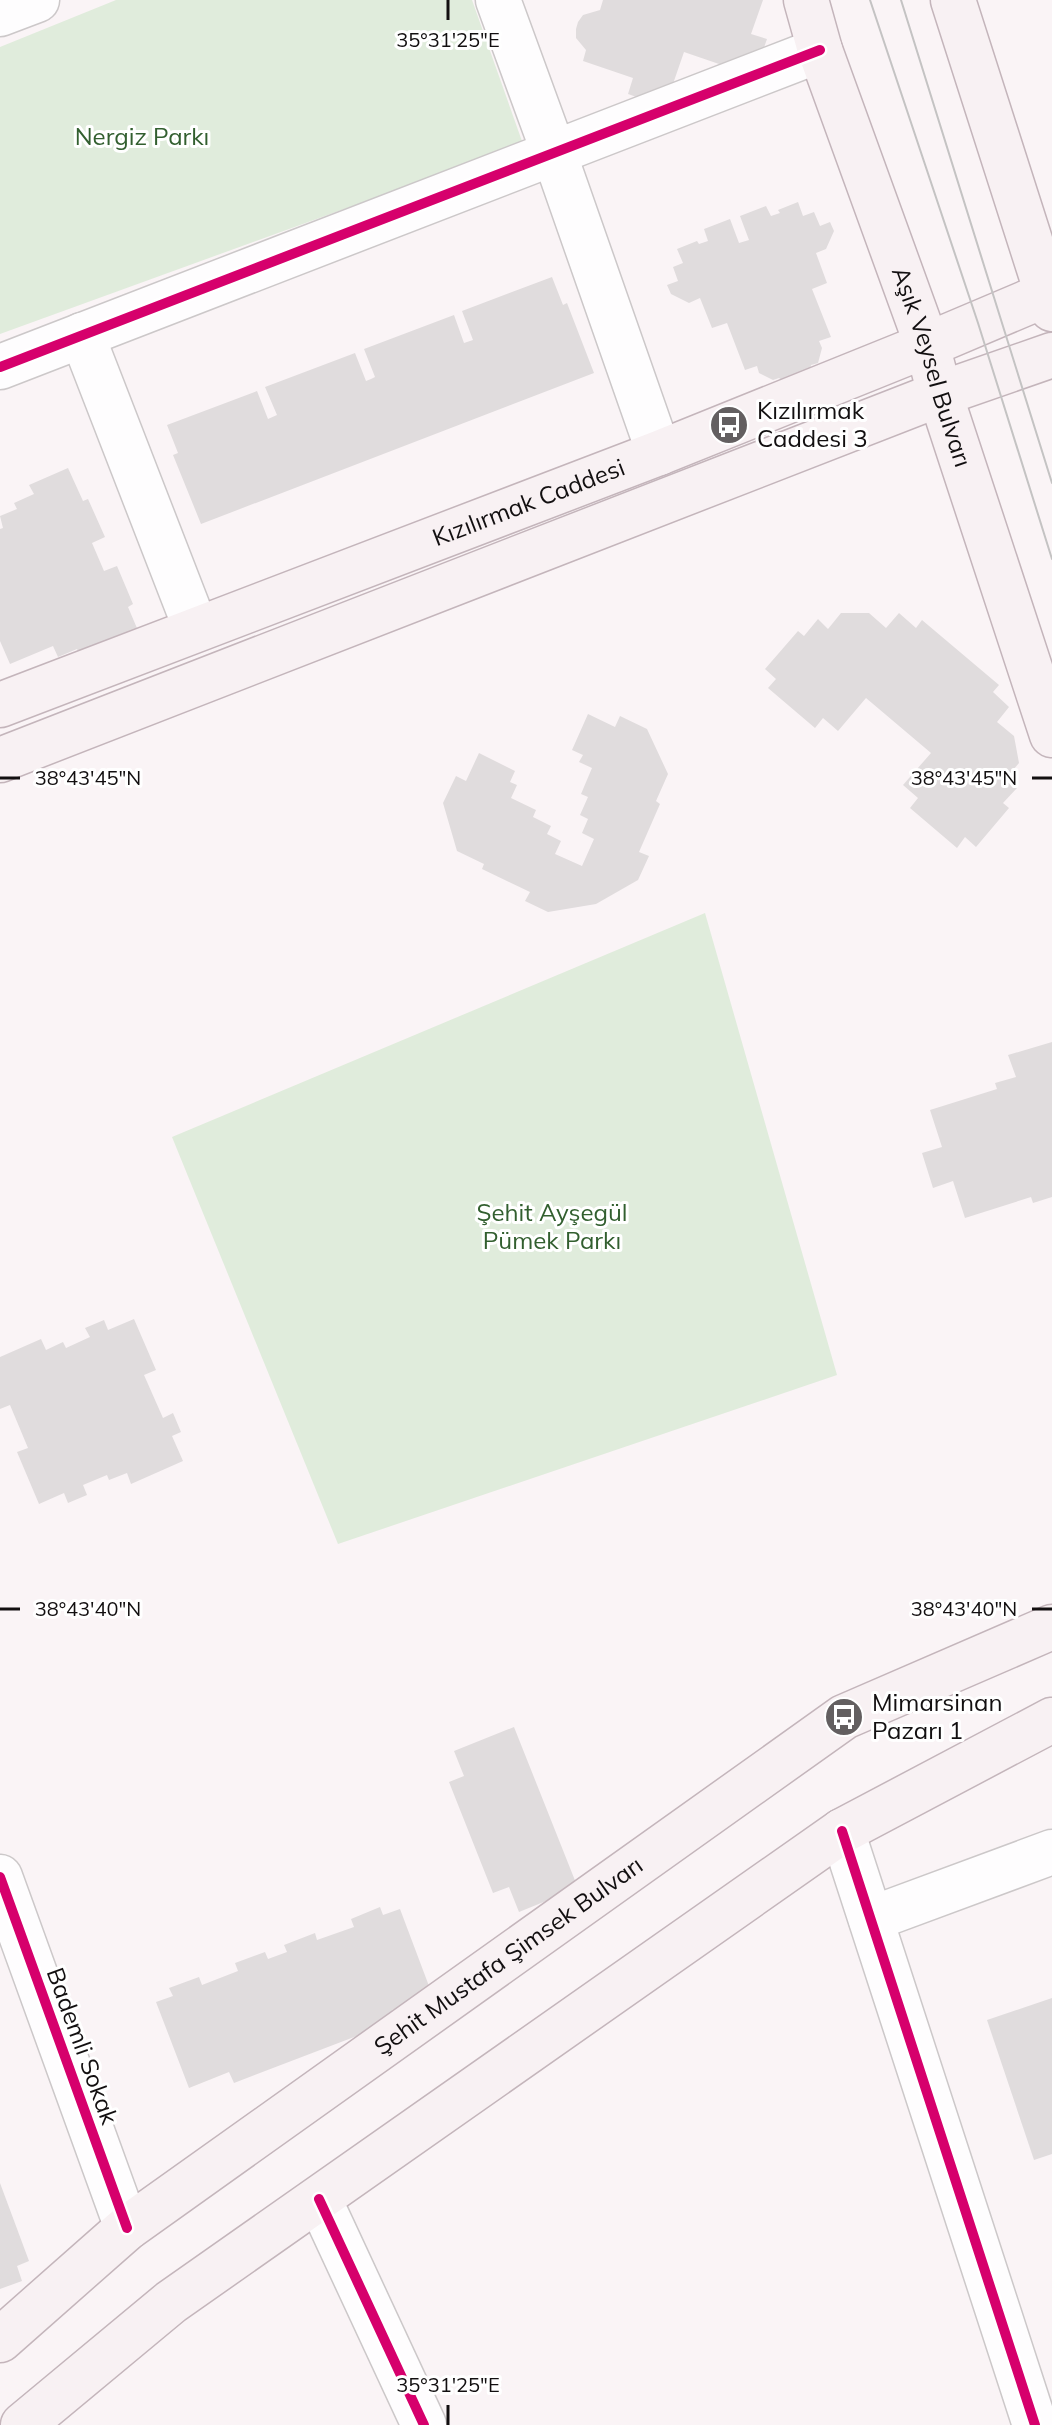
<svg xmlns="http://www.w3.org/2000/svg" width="1052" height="2425" viewBox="0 0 1052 2425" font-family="Mulish,sans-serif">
  <rect width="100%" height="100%" fill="#faf4f6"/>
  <g fill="#e0ecdc">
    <path d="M116,0h356l51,144 -523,190v-287z"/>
    <path d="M705,913l132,462 -499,169 -166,-407z"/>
  </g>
  <g fill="#e0dcdd">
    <path d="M603,0h160l-12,34 16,5 -13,37 -70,-24 -19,55 -37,-13 5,-16 -50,-17 3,-11 -10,-12v-9l2,-7 5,-7 17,-5z"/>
    <path d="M798,202l5,14 11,-4 6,14 10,-4 4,9 -8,18 -10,4 11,30 -15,6 19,48 -12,4 3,7 -4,15 -7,2 -3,20 -13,5 -16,-12 -6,2 -14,-7 -2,-7 -12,4 -18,-47 -15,5 -12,-30 -11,5 -18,-9 -4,-9 11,-4 -5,-14 10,-4 -6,-14 20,-8 2,3 9,-3 -4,-12 26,-10 9,24 10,-3 -9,-24 26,-10 5,10 9,-3 -2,-3z"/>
    <path d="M552,277l11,28 4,-2 27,70 -393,151 -28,-69 5,-2 -11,-28 90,-34 11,28 9,-4 -12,-28 90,-34 11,28 5,-2 4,-2 -11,-28 90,-34 10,28 9,-3 -11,-29z"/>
    <path d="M68,468l15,33 5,-2 17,38 -13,6 12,28 13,-5 16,38 -5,3 14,33 -62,15 -3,-6 -19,8 -5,-11 -43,18 -10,-23v-112l3,-1 -3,-12 17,-7 -3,-6 20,-9 -5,-9z"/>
    <path d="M841,613h28l17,15 13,-15 17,15 6,-8 77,65 -6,7 16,15 -12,15 17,14 5,27 -13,15 11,10 -14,15 6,5 -33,39 -11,-10 -8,11 -47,-40 8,-10 -15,-13 28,-32 -65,-55 -28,33 -15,-13 -8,10 -47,-40 8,-9 -11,-10 33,-38 6,5 14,-17 10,10z"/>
    <path d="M588,714l27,13 5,-11 27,13 21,45 -12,27 4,3 -21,48 10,4 -11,24 -42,24 -48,8 -23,-11 5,-9 -48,-23 2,-5 -27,-13 -14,-48 13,-27 10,5 13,-28 36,18 -5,11 7,3 -6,13 25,12 -3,7 18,9 -4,8 14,7 -6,13 27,12 12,-27 -12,-6 6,-14 -8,-4 8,-18 -7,-3 11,-26 -13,-6 4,-7 -11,-5z"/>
    <path d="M1052,1042v155l-19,6 -2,-6 -66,21 -12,-37 -20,7 -11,-35 20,-6 -12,-37 67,-21 -2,-6 21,-6 -8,-22z"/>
    <path d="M134,1319l22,51 -12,5 19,43 10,-5 8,19 -9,4 11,25 -52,23 -4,-11 -18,7 -2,-5 -24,10 4,10 -19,8 -4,-10 -25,11 -22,-52 11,-4 -18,-43 -10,4v-52l41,-18 5,11 17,-8 3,6 24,-11 -5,-9 19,-8 4,10z"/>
    <path d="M514,1727l64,161 -59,24 -10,-25 -16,6 -44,-111 15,-6 -10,-25z"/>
    <path d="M380,1907l3,8 17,-6 32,85 -40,16 4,11 -162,62 -5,-11 -40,16 -33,-86 17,-6 -4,-8 30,-11 3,8 36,-14 -3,-8 30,-11 3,7 19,-7 -3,-7 31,-12 2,7 37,-13 -3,-8z"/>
    <path d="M1052,1998v156l-18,6 -47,-140z"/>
    <path d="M0,2183l29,78 -12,5 5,15 -22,8z"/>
  </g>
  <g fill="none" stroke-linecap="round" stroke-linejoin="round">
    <g stroke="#ccc8c9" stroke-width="47">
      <g id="minor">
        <path d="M498,0l56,153 105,300"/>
        <path d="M0,14l37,-14"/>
        <path d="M82,335l114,294"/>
        <path d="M0,367l820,-317"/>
        <path d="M842,1831l193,594"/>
        <path d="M0,1877l127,351"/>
        <path d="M871,1919l181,-67"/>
        <path d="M319,2199l105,226"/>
      </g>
    </g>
    <g stroke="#c4b5bb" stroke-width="47">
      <g id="major">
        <path id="s1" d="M806,0l14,50 107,295 13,49 112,341"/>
        <path d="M953,0l99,309"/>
        <path id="s2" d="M0,705l659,-252 268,-108 125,-53"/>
        <path d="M0,760l940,-366 112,-39"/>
        <path id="s3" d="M0,2340l127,-112 717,-511 208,-90"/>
        <path d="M23,2425l148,-123 671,-471 210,-111"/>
      </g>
    </g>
    <use href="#minor" stroke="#fefdfe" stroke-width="44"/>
    <use href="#major" stroke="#f8f1f3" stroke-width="44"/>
    <g stroke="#c4c3c3" stroke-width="2">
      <path d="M870,0l108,323 74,236"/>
      <path d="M901,0l151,483"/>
    </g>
    <g stroke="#fff" stroke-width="15">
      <g id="cycleway">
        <path d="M0,367l820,-317"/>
        <path d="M842,1831l193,594"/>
        <path d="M0,1877l127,351"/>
        <path d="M319,2199l105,226"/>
      </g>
    </g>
    <use href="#cycleway" stroke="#d6006c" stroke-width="10"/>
  </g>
  <path fill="none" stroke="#120f10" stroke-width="3" d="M448,0v20M0,778h20M1032,778h20M0,1609h20M1032,1609h20M448,2405v20"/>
  <defs>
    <g id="bus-disc" transform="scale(2)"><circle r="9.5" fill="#635f60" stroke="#fff"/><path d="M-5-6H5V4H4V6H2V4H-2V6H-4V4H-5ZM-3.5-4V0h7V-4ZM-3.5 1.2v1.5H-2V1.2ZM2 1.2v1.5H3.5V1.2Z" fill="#fff"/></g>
  </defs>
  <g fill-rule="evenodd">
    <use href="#bus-disc" x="729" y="425"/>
    <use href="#bus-disc" x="844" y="1717"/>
  </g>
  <g text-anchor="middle" stroke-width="6" stroke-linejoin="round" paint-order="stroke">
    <g font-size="24" fill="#325f2f" stroke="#fff">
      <text x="142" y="145">Nergiz Parkı</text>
      <text x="552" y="1221">Şehit Ayşegül<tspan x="552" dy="28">Pümek Parkı</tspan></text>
    </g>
    <g font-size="24" fill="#120f10" stroke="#fff">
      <text dy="8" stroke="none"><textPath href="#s1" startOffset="388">Aşık Veysel Bulvarı</textPath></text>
      <text dy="8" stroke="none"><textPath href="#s2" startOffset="566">Kızılırmak Caddesi</textPath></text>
      <text dy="8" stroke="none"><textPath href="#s3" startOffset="638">Şehit Mustafa Şimsek Bulvarı</textPath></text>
      <text transform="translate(82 2046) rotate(70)" y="8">Bademli Sokak</text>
    </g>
    <g font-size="24" fill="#120f10" stroke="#fff" text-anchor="start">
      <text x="757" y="419">Kızılırmak<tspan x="757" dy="28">Caddesi 3</tspan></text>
      <text x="872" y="1711">Mimarsinan<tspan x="872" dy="28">Pazarı 1</tspan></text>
    </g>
  </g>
  <g font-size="20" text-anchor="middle" fill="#120f10" stroke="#fff" stroke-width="6" stroke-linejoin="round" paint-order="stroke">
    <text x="448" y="47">35°31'25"E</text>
    <text x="88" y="785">38°43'45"N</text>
    <text x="964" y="785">38°43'45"N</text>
    <text x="88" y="1616">38°43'40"N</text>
    <text x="964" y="1616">38°43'40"N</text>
    <text x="448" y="2392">35°31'25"E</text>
  </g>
</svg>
